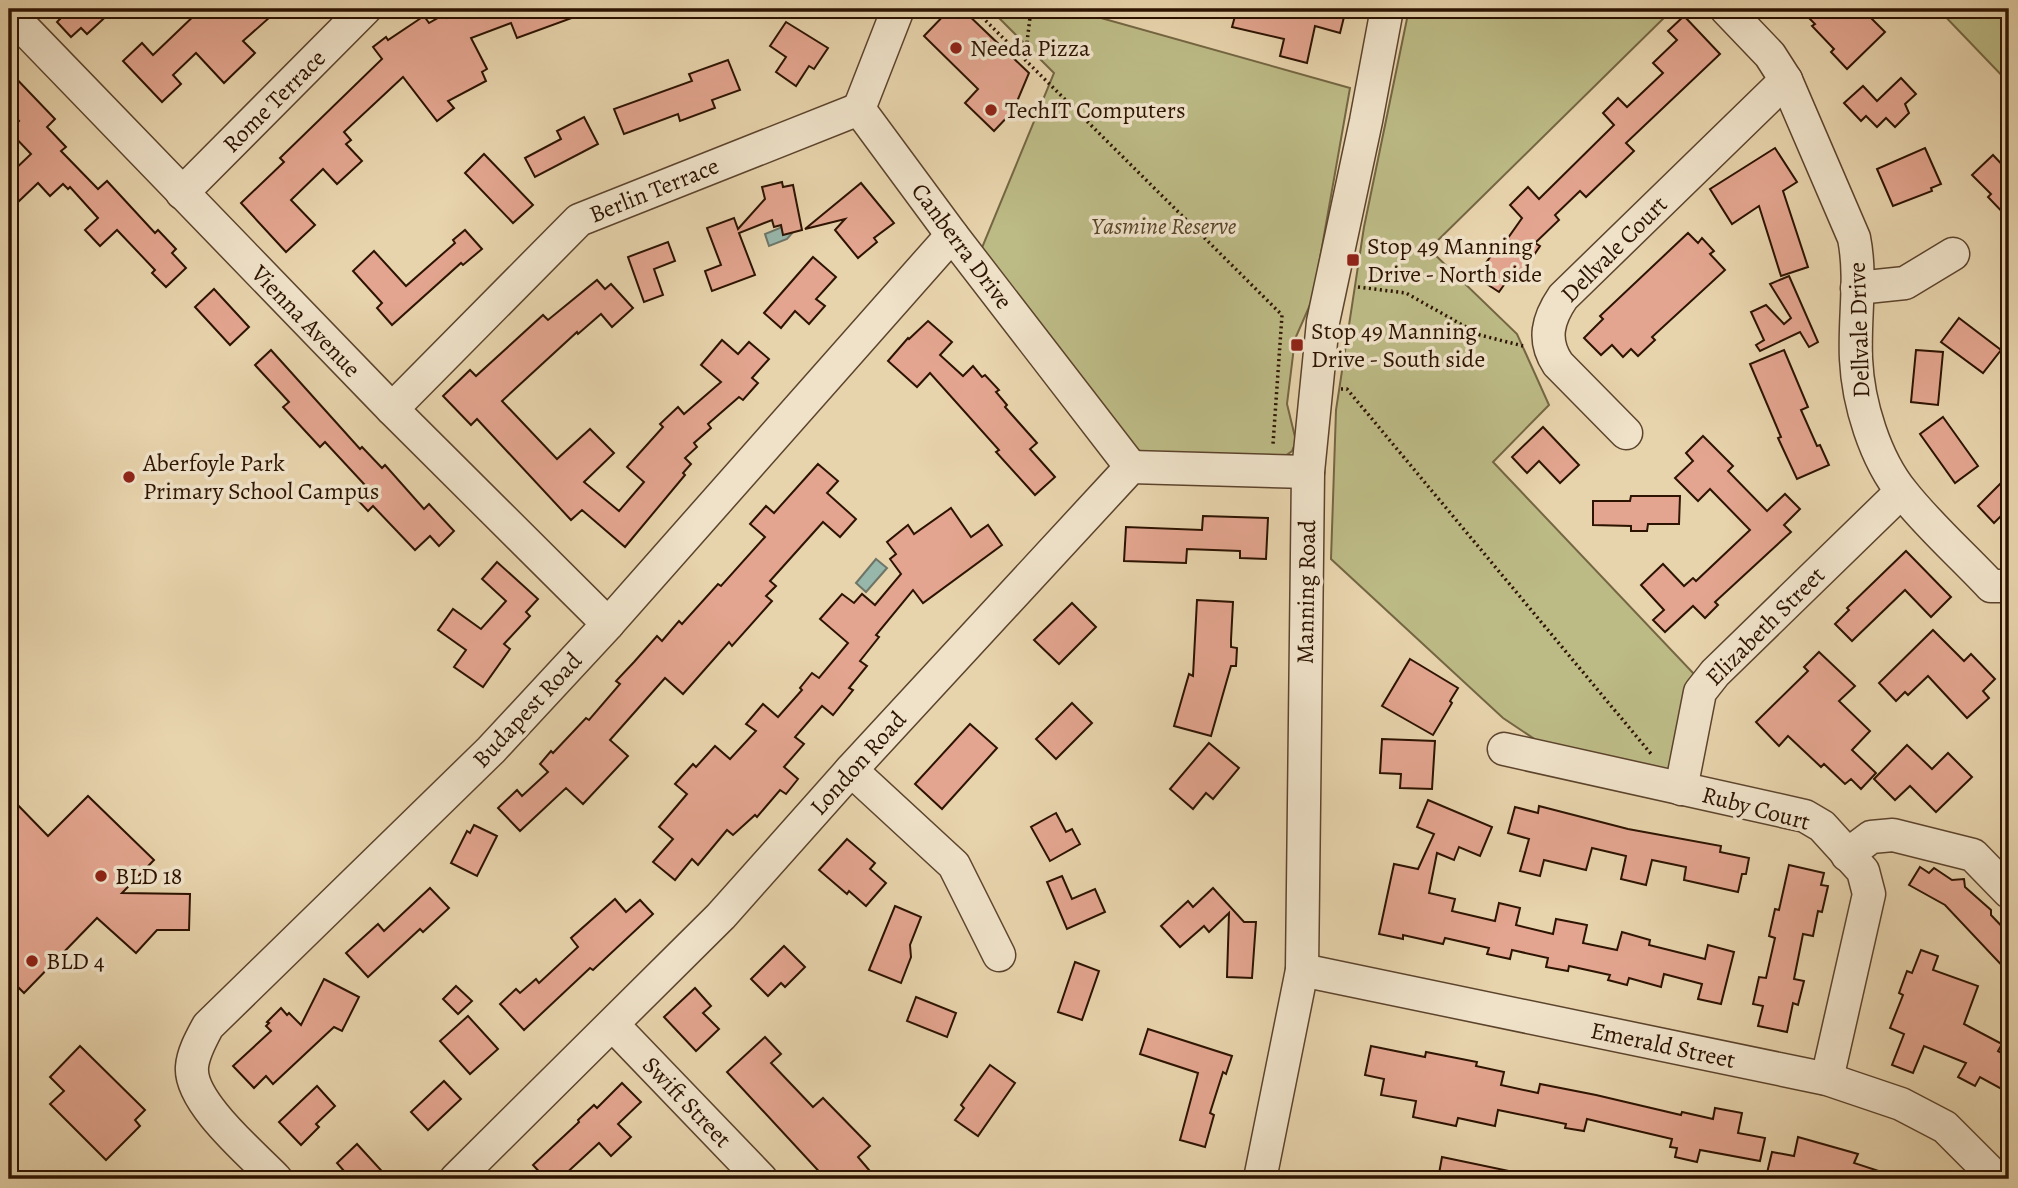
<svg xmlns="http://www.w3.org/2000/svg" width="2018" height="1188" viewBox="0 0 2018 1188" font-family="Alegreya,serif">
  <rect width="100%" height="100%" fill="#e7d3ac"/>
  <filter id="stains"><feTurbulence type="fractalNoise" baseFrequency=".00286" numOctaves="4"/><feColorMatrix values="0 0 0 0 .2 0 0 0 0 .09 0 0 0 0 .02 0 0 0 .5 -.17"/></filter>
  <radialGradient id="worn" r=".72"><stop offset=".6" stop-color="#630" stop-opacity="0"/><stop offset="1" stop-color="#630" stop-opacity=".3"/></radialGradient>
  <g fill="#bcba85" stroke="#746643" stroke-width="2">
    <path d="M990,9h79l281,79 -37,210 -18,41 -8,65 9,37 -4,10 -11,8 -127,1 -19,-12 -154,-198 73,-177z"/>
    <path d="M1409,9h264l-244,240 88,85 32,71 -56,57 202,213 -26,99 -130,-32 -36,-24 -172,-159 5,-149 28,-183z"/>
    <path d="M1938,9h71v74z"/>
  </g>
  <g fill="#97b7ab" stroke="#6d7567" stroke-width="2">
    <path d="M785,223l9,8 -7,8 -18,7 -4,-12 15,-6z"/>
    <path d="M876,559l11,9 -21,24 -10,-9z"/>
  </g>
  <g fill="#e3a58f" stroke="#2d1301" stroke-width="2">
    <path d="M53,9h61l-27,25 -6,-6 -10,9 -14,-15 4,-4z"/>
    <path d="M201,9h78l-36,32 12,12 -31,30 -28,-30 -23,22 8,9 -19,18 -39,-41 19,-18 11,12z"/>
    <path d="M464,9h126l1,2 -74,27 -6,-15 -40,15 16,31 -5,3 4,9 -38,20 6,7 -17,13 -34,-44 -59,55 7,8 -5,4 16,17 -25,23 -14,-15 -32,31 24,25 -29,27 -45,-49 43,-41 -4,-4 102,-99 -9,-12 13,-10 2,3 36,-24 5,7 16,-9 2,4z"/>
    <path d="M950,9h12l67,64 -16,38 -19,20 -29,-28 13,-14 -54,-53z"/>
    <path d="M1237,9h109l-6,24 -25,-7 -8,37 -27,-7 4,-17 -52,-12z"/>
    <path d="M1800,9h62l23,23 -38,37 -16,-17 3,-3 -22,-23 3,-2z"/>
    <path d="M1684,16l36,38 -94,89 8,8 -48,46 -6,-6 -25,24 4,5 -24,23 5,3 -22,33 -7,-4 -12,17 -23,-15 17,-24 3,2 26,-37 -12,-13 18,-18 11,12 75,-74 -11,-12 15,-15 9,9 36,-34 -10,-10 24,-23 -9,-9z"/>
    <path d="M786,22l42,26 -14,21 -5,-3 -13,20 -20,-14 10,-15 -16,-11z"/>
    <path d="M728,60l12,30 -28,10 3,8 -35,13 -2,-7 -54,20 -10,-25 78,-28 -3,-7z"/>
    <path d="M9,71l46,48 -8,8 19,20 -5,4 37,38 9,-8 48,52 3,-3 18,19 -4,4 14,15 -20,19 -14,-14 3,-3 -38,-40 -17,16 -15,-16 13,-12 -28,-31 -2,2 -5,-5 -13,12 -12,-13 -21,20 -8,-9v-19l22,-21 -22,-23 10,-10 -10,-11z"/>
    <path d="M1901,78l15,16 -11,10 4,9 -14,14 -9,-9 -9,9 -11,-11 -5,5 -17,-18 19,-17 14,15z"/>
    <path d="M584,117l14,27 -63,33 -10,-19 36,-19 -4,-8z"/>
    <path d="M1775,148l22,34 -14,9 25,76 -27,9 -22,-70 -27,18 -22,-35z"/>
    <path d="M1925,148l16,36 -10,4 1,3 -39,15 -16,-37z"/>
    <path d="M484,154l49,51 -20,18 -48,-50z"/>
    <path d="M1993,155l16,17v47l-21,-22 3,-3 -19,-19z"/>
    <path d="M782,182l1,5 10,-2 9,45 -19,5 -2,-10 -7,2 -2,-7 -33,13 16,42 -43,16 -7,-20 16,-6 -14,-37 27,-10 4,11 27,-30 -3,-12z"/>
    <path d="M861,183l33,40 -20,15 3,4 -19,16 -23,-28 10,-11 -40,10z"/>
    <path d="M465,230l17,19 -19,16 -2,-2 -69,62 -15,-17 5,-5 -29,-32 21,-20 32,35 49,-43 -2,-3z"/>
    <path d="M1688,233l10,10 4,-5 12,13 -4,3 15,16 -73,67 3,3 -17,16 -7,-7 -8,8 -11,-12 -11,10 -17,-17 19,-19 -3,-3z"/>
    <path d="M668,242l7,19 -21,8 9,26 -19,7 -16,-45z"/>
    <path d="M813,257l23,20 -20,22 9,7 -16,18 -14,-13 -14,17 -17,-15z"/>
    <path d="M1789,276l29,66 -9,5 -9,-15 -40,19 -4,-6 8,-5 -13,-28 15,-7 18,19 7,-6 -21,-34z"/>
    <path d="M597,280l8,9 6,-5 22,24 -21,19 -11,-13 -23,20 -1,-2 -75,69 55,58 33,-30 24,24 -30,29 35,29 25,-29 -17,-15 36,-40 -3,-3 18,-17 6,7 37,-32 -20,-17 21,-25 16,14 11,-12 20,17 -17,19 6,5 -15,17 -4,-3 -31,27 3,4 -17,15 3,4 -12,11 6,6 -8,9 2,2 -60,72 -43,-37 -11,10 -94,-101 -6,6 -28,-29 27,-26 6,6 67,-61 5,5z"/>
    <path d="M214,289l35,38 -19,18 -35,-38z"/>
    <path d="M1959,318l42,32 -18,23 -42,-31z"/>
    <path d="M928,321l24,21 -12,13 23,21 10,-10 9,11 3,-2 14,15 -3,2 11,13 -2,2 32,36 -7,6 25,28 -20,18 -39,-43 3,-2 -69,-77 -13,14 -29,-26 20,-23 1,1z"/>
    <path d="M271,350l89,99 2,-2 20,21 3,-3 39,44 5,-5 25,27 -15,15 -9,-10 -15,14 -42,-44 -5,5 -15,-16 11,-11 -39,-42 -5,5 -37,-40 6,-5 -34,-37z"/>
    <path d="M1784,350l24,57 -7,3 16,36 3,-1 9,20 -32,14 -19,-41 3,-1 -31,-73z"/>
    <path d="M1916,350l27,2 -5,53 -27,-3z"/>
    <path d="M1943,417l35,49 -23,17 -35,-49z"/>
    <path d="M1543,427l36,38 -19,18 -21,-22 -12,12 -15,-16z"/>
    <path d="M1703,436l30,30 -5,5 39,40 18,-17 15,15 -16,16 7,7 -76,70 3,3 -13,13 -12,-12 -28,26 -12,-12 11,-10 -23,-25 22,-21 21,22 9,-8 3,3 54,-51 -40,-41 -12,12 -23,-23 18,-17 -7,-8z"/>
    <path d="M818,464l20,17 -11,12 29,26 -16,18 -17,-15 -53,59 6,5 -10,10 6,5 -40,45 -3,-4 -46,52 -18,-16 -55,62 18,16 -45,48 -17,-16 -46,43 -22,-23 19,-18 5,6 26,-24 -8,-8 11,-13 2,2 33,-35 3,2 31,-36 -4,-3 18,-19 23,-26 5,5 17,-20 3,3 36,-40 3,2 44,-49 -15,-13 16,-18 8,7z"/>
    <path d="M2009,475v51l-9,-9 -6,6 -16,-17z"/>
    <path d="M1631,496h49l-1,28h-31l-1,7h-16v-5l-38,-1v-24h37z"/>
    <path d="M951,508l20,29 17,-12 14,20 -79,58 -10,-13 -37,45 3,2 -19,24 7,5 -18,22 4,2 -20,25 -11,-9 -27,31 9,7 -20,23 14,12 -12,15 -6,-4 -23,27 -2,-2 -22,20 -6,-5 -29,35 -6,-6 -17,21 -22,-18 20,-23 -14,-12 28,-33 -12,-10 18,-20 3,3 19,-21 15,13 26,-28 -10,-7 17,-20 15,13 24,-27 -2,-2 12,-15 7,5 29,-35 -28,-24 22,-25 12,9 8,-9 13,11 26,-31 -11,-15 6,-5 -9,-12 21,-17 6,9z"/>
    <path d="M1203,516l65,2 -2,41 -26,-1v-7l-53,-2 -1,14 -62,-2 2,-34 76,3z"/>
    <path d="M1906,551l45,46 -20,20 -26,-27 -53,51 -17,-17 14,-14 -2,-2z"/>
    <path d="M497,562l41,37 -12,13 4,4 -26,28 6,5 -27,38 -29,-20 12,-17 -28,-20 15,-21 28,20 25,-28 -24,-22z"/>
    <path d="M1197,600l36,2 -2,38v7l6,1 -1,18h-5l-20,70 -37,-10 15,-52 4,2z"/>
    <path d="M1072,603l24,24 -37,37 -25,-24z"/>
    <path d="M1933,630l31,31 7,-7 24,25 -12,12 6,7 -22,20 -39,-42 -20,19 -3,-3 -9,9 -17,-18z"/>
    <path d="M1819,652l36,34 -16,15 31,30 -18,19 24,23 -15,16 -10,-10 -6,5 -21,-20 -3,3 -33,-31 -9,10 -23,-24 52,-51 -4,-4z"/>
    <path d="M1410,659l48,29 -8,13 2,2 -19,32 -51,-29z"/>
    <path d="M1072,703l20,20 -36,36 -20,-20z"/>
    <path d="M970,724l27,24 -55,61 -27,-25z"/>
    <path d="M1382,739l53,2 -3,48 -32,-1 1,-14 -21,-1z"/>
    <path d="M1209,743l30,25 -26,31 -7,-6 -13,16 -23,-20z"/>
    <path d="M1907,745l25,24 16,-16 24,24 -36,35 -26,-26 -15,14 -21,-21z"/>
    <path d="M9,796l39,40 40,-40 66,64 -32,33 68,1 -1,36h-32l-21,23 -39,-35 -73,75 -15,-15z"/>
    <path d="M1428,800l64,27 -12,29 -21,-9 -5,13 -17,-7 -8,40 26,6 -3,12 43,10 4,-18 21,5 -4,17 37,9 3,-15 31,6 -4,18 34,7 5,-18 28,8 -1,5 56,14 3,-14 26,7 -13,52 -23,-5 4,-15 -38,-10 -3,13 -32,-9 -2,7 -19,-5 2,-5 -41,-9 -1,5 -22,-4 2,-9 -36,-8 -2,9 -23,-5 2,-6 -44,-10 -2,6 -40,-9v4l-24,-5 15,-70 24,5 16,-35 -17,-7z"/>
    <path d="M1539,806l89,23 93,17 -1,6 29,6 -3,16h-4l-4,18 -54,-12 2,-13 -34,-7 -6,25 -25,-6 5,-23 -34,-8 -6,22 -42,-10 -4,16 -20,-5 9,-32 -21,-6 7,-26 23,6z"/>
    <path d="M1056,813l10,19 6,-3 8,15 -30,17 -19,-34z"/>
    <path d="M474,825l23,11 -20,40 -26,-13 16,-32 3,2z"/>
    <path d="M847,839l28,24 -5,6 16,14 -20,23 -17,-15 -2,3 -28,-24z"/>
    <path d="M1789,865l35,8 -3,12 7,1 -6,26 -4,-1 -5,25 -10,-2 -9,45 10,2 -6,24 -5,-2 -6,29 -29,-6 5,-20 -10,-2 6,-27 7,1 9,-40 -6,-2 6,-27 4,1z"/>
    <path d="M1920,867l9,6 5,-5 18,12 12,-1 1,8 26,23v5l18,19v39l-64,-68 -36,-20z"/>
    <path d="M1062,876l10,23 23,-10 10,23 -38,17 -20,-47z"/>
    <path d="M430,888l19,20 -26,24 -3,-3 -52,48 -22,-24 32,-29 6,7z"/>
    <path d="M1213,888l31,34h12l-4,56 -25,-1 2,-64 -20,19 -5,-6 -24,21 -19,-21 27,-25 5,6z"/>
    <path d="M615,899l11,13 14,-12 13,14 -60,56 -3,-2 -66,62 -24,-26 16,-15 4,4 16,-14 3,4 39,-36 -7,-9z"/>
    <path d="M895,906l26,11 -11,28 1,12 -10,26 -32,-13z"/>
    <path d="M784,946l21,21 -20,20 -4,-4 -13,13 -17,-17z"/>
    <path d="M1921,950l17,6 -5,14 45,16 -14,38 38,20 -4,7 11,6v36l-29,-16 -5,9 -17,-9 8,-14 -42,-17 -11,27 -21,-8 12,-31 -14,-6 13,-33 -4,-2 8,-22 5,2z"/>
    <path d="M1075,962l24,9 -17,49 -24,-8z"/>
    <path d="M324,979l35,18 -17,34 -8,-4 -61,57 -7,-8 -12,12 -21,-22 38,-35 -5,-5 3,-3 -2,-1 14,-14 6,7 2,-2 12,12z"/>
    <path d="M456,986l16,15 -14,13 -15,-15z"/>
    <path d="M695,988l16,18 -8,7 16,16 -23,22 -32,-34z"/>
    <path d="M916,997l40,16 -9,24 -40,-16z"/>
    <path d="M468,1016l30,33 -28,25 -30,-33z"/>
    <path d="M1148,1029l84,27 -6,18 -3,-2 -13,41 4,2 -9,32 -25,-7 18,-67 -58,-19z"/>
    <path d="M765,1037l16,17 -10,9 42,44 10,-9 47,48 -12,11 11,13 -10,9h-33l-99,-107z"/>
    <path d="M80,1046l65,64 -10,10 5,6 -34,34 -56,-56 14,-13 -14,-14z"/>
    <path d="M1371,1046l54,11 1,-5 51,10 -1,4 28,6 -3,13 37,8 2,-9 56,11 85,20 1,-3 31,7 2,-11 27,5 -4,20 27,5 -5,23 -60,-11 -3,12 -22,-5 2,-9 -7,-1 2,-8 -85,-20 -3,12 -19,-3 1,-4 -68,-14 -3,16 -37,-8 -2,8 -43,-9 3,-16 -35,-6 3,-16 -19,-4z"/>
    <path d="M990,1065l25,18 -37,53 -23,-16 9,-12 -3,-3z"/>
    <path d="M444,1081l17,18 -33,31 -17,-18z"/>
    <path d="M622,1083l19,19 -23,22 13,13 -20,19 -12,-13 -39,36h-14l-13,-14 46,-43 -1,-2 16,-15 3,3z"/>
    <path d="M317,1086l18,20 -19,18 3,3 -18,18 -22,-23z"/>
    <path d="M1798,1137l60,17 -4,9 40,13v3h-98l-29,-6 5,-21 22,4z"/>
    <path d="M357,1144l32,35h-38l-14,-16z"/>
    <path d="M1442,1157l67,14 -1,8h-70z"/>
  </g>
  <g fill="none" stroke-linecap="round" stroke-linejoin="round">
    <g stroke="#5c432c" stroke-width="35">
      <g id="minor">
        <path d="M1726,9l44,46 16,25 68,158c8,40 0,81 2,121 2,44 19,100 47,134 26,33 59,62 88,93h18"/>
        <path d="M9,13l383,396 216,215"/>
        <path d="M859,109l93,126 179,232"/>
        <path d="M859,109l39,-100"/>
        <path d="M182,193l183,-184"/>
        <path d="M1857,288l48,-5 48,-29"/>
        <path d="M392,409l187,-189 280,-111"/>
        <path d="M1626,433l-68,-69c-16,-24 -10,-45 5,-67l223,-217"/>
        <path d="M1504,749l301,67 17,10 41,45 6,23 -42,185"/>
        <path d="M851,770l103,95 45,90"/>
        <path d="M1681,789l19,-97 15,-19 186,-181"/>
        <path d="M1847,855l24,-18 22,-2 80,20 36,37"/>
        <path d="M1302,970l525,109 74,25 44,23 52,52"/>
        <path d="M613,1025l148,154"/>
        <path d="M276,1179c-23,-24 -87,-77 -84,-112 1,-14 9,-28 16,-41l283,-276 117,-126 344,-389"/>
        <path d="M456,1179l265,-263 130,-146 280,-303 177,5"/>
        <path d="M1260,1179l42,-209 6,-498 15,-150 43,-201 21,-112"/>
      </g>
    </g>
    <g stroke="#2d1301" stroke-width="3.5" stroke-dasharray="2 3.5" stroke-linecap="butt">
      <path d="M974,9l308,306 -9,129"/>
      <path d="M1025,59l6,-50"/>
      <path d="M1358,287l48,6 74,42 43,11"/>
      <path d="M1341,389h6l305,366"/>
    </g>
    <use href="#minor" stroke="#efe2c9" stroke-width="32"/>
  </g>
  <g fill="#8f2418" stroke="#efe2c9" stroke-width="2.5">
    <circle cx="956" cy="48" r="7"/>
    <circle cx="991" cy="110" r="7"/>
    <rect x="1346" y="253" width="14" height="14" rx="3.5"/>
    <rect x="1290" y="338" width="14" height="14" rx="3.5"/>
    <circle cx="129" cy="477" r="7"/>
    <circle cx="101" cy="876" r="7"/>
    <circle cx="32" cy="961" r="7"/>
  </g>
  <g text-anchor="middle" stroke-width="7" stroke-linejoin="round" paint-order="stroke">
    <g font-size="24" fill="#2d1301" stroke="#efe2c9" text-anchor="start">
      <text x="970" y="56">Needa Pizza</text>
      <text x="1005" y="118">TechIT Computers</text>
      <text x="1367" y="254">Stop 49 Manning<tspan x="1367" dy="28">Drive - North side</tspan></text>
      <text x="1311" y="339">Stop 49 Manning<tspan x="1311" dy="28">Drive - South side</tspan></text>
      <text x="143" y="471">Aberfoyle Park<tspan x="143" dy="28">Primary School Campus</tspan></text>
      <text x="115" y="884">BLD 18</text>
      <text x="46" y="969">BLD 4</text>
    </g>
    <g font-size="24" fill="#2d1301" stroke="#efe2c9">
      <text transform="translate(274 101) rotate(-45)" y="8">Rome Terrace</text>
      <text transform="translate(654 190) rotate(-22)" y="8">Berlin Terrace</text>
      <text transform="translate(962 246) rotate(53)" y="8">Canberra Drive</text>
      <text transform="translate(1614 249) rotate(-45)" y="8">Dellvale Court</text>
      <text transform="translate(306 321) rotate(46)" y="8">Vienna Avenue</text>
      <text transform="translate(1859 330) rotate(-92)" y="8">Dellvale Drive</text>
      <text transform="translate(1306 592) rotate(-89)" y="8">Manning Road</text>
      <text transform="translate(1765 626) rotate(-45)" y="8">Elizabeth Street</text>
      <text transform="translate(527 710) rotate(-47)" y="8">Budapest Road</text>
      <text transform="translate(858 763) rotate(-48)" y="8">London Road</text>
      <text transform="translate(1756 808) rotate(15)" y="8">Ruby Court</text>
      <text transform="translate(1663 1045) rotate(12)" y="8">Emerald Street</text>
      <text transform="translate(687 1102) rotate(46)" y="8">Swift Street</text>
    </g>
    <g font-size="24" font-style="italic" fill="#584529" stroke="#efe2c9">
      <text x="1164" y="234">Yasmine Reserve</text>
    </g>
  </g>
  <rect width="2018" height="1188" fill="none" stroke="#e7d3ac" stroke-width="35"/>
  <rect x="10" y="10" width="1997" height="1167" fill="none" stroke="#2d1301" stroke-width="3.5"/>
  <rect x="18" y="18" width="1983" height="1153" fill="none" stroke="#2d1301" stroke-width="2"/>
  <rect width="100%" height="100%" filter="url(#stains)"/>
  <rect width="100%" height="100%" fill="url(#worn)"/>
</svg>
